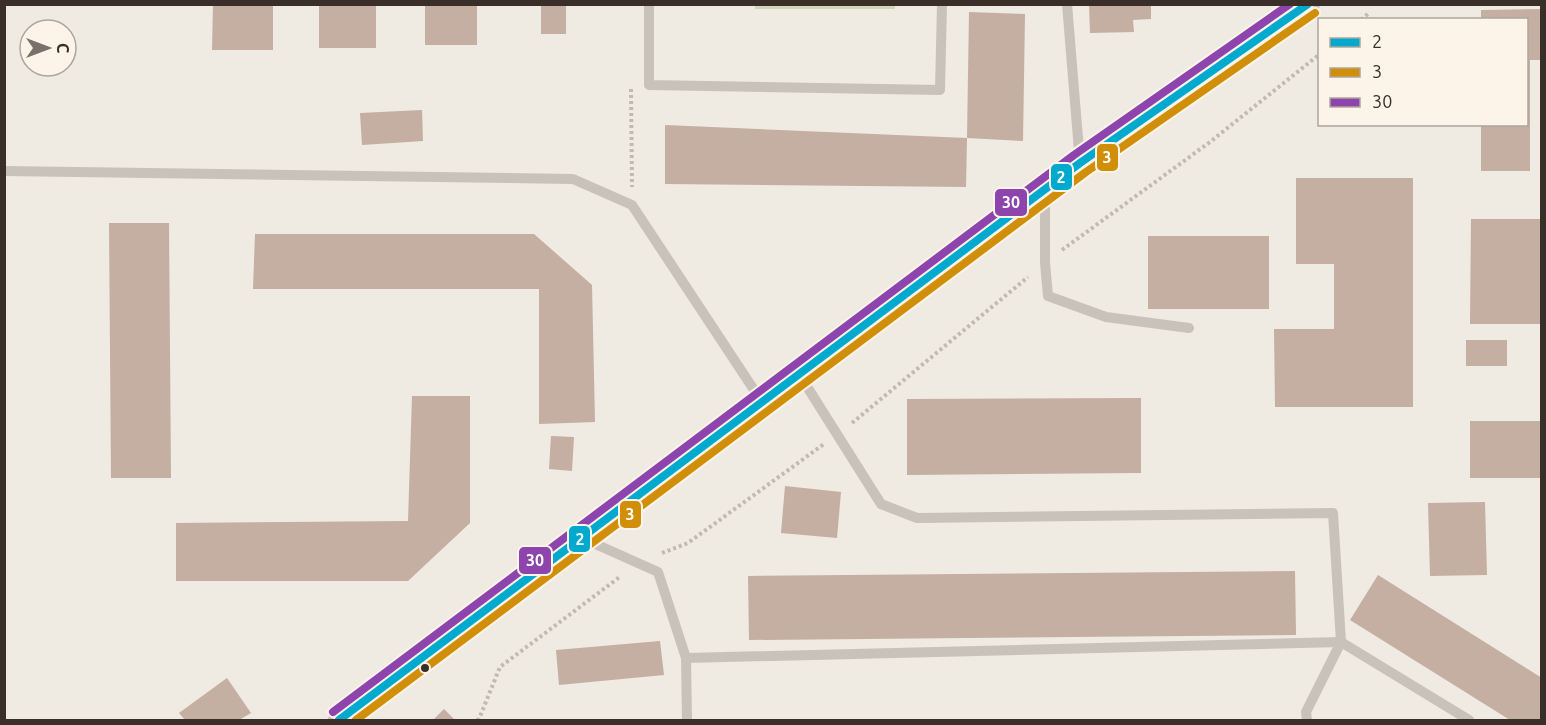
<svg xmlns="http://www.w3.org/2000/svg" width="1546" height="725" viewBox="0 0 1546 725" font-family="Ubuntu,sans-serif">
  <rect width="100%" height="100%" fill="#efeae2"/>
  <path fill="#cfd6ba" d="M755,5l140,-1v5h-140z"/>
  <g fill="#c5aea2">
    <path d="M213,4h60v46h-61z"/>
    <rect x="319" y="4" width="57" height="44"/>
    <rect x="425" y="4" width="52" height="41"/>
    <rect x="541" y="4" width="25" height="30"/>
    <path d="M1089,4h62v15l-18,1 1,12 -44,1z"/>
    <path d="M1542,9v51h-12v111h-49v-47h45v-104h-45v-10z"/>
    <path d="M969,12l56,2 -2,127 -56,-3z"/>
    <path d="M422,110l1,31 -61,4 -2,-32z"/>
    <path d="M665,125l302,13 -1,49 -301,-3z"/>
    <path d="M1296,178h117v229h-138l-1,-78h60v-65h-38z"/>
    <path d="M1471,219h71v105h-72z"/>
    <path d="M109,223h60l2,255h-60z"/>
    <path d="M255,234h279l58,51 3,137 -56,2v-135h-286z"/>
    <rect x="1148" y="236" width="121" height="73"/>
    <rect x="1466" y="340" width="41" height="26"/>
    <path d="M412,396h58v127l-62,58h-232v-58l232,-2z"/>
    <path d="M1141,398v75l-234,2v-76z"/>
    <rect x="1470" y="421" width="72" height="57"/>
    <path d="M551,436l23,1 -2,34 -23,-2z"/>
    <path d="M785,486l56,6 -4,46 -56,-5z"/>
    <path d="M1485,502l2,73 -57,1 -2,-73z"/>
    <path d="M1295,571l1,64 -547,5 -1,-64z"/>
    <path d="M1378,575l164,103v42h-32l-160,-100z"/>
    <path d="M660,641l4,34 -105,10 -3,-35z"/>
    <path d="M227,678l24,35 -12,7h-54l-6,-7z"/>
    <path d="M444,709l10,10 -2,1h-19z"/>
  </g>
  <g fill="none" stroke-linecap="round" stroke-linejoin="round">
    <g stroke="#c1bab3" stroke-width="4" stroke-dasharray="3 3" stroke-linecap="butt">
      <path d="M1361,20l9,-8"/>
      <path d="M631,89l1,98"/>
      <path d="M1062,250l148,-108 110,-88"/>
      <path d="M852,423l176,-146"/>
      <path d="M662,553l26,-10 136,-99"/>
      <path d="M477,720l2,-1 21,-52 121,-91"/>
    </g>
    <g stroke="#c9c2ba" stroke-width="10">
      <path d="M649,4v81l291,5 2,-86"/>
      <path d="M1067,4l13,159"/>
      <path d="M4,171l569,8 59,26 130,197"/>
      <path d="M1045,189v74l3,33 58,21 83,11"/>
      <path d="M799,374l82,130 36,14 416,-5 8,129 -35,70 1,8"/>
      <path d="M582,538l76,34 28,86 1,62"/>
      <path d="M686,658l655,-16 128,78"/>
    </g>
    <path stroke="#c9c2ba" stroke-width="22" d="M339,720l741,-557 229,-159"/>
    <g stroke="#fcf4e9" stroke-width="12">
      <path id="bus-1" d="M339,720l741,-557 228,-159"/>
    </g>
    <g stroke="#fcf4e9" stroke-width="12">
      <path id="bus-2" d="M356,720l730,-548 229,-159"/>
    </g>
    <g stroke="#fcf4e9" stroke-width="12">
      <path id="bus-3" d="M333,712l741,-557 216,-151"/>
    </g>
    <use href="#bus-1" stroke="#00a9ce" stroke-width="8"/>
    <use href="#bus-2" stroke="#d18e08" stroke-width="8"/>
    <use href="#bus-3" stroke="#8e44ad" stroke-width="8"/>
  </g>
  <circle fill="#3a2f28" stroke="#fcf4e9" stroke-width="2" cx="425" cy="668" r="5"/>
  <g stroke="#fcf4e9" stroke-width="2">
    <rect x="1096" y="143" width="23" height="29" rx="6" fill="#d18e08"/>
    <rect x="1050" y="163" width="23" height="28" rx="6" fill="#00a9ce"/>
    <rect x="994" y="188" width="34" height="29" rx="6" fill="#8e44ad"/>
    <rect x="619" y="500" width="23" height="29" rx="6" fill="#d18e08"/>
    <rect x="568" y="525" width="23" height="28" rx="6" fill="#00a9ce"/>
    <rect x="518" y="546" width="34" height="29" rx="6" fill="#8e44ad"/>
  </g>
  <g font-size="16" text-anchor="middle" font-weight="bold" fill="#fff">
    <text x="1107" y="163">3</text>
    <text x="1061" y="183">2</text>
    <text x="1011" y="208">30</text>
    <text x="630" y="520">3</text>
    <text x="580" y="545">2</text>
    <text x="535" y="566">30</text>
  </g>
  <rect width="1546" height="725" fill="none" stroke="#3a2f28" stroke-width="12"/>
  <rect x="1318" y="18" width="210" height="108" fill="#fcf4e9" stroke="#aea59c" stroke-width="1.5"/>
  <rect x="1330" y="38" width="30" height="9" fill="#00a9ce" stroke="#aea59c" stroke-width="1.5"/>
  <text x="1372" y="48" font-size="18" fill="#3a2f28">2</text>
  <rect x="1330" y="68" width="30" height="9" fill="#d18e08" stroke="#aea59c" stroke-width="1.5"/>
  <text x="1372" y="78" font-size="18" fill="#3a2f28">3</text>
  <rect x="1330" y="98" width="30" height="9" fill="#8e44ad" stroke="#aea59c" stroke-width="1.5"/>
  <text x="1372" y="108" font-size="18" fill="#3a2f28">30</text>
  <g transform="translate(48 48) rotate(90)"><circle r="28" fill="#fcf4e9" stroke="#aea59c" stroke-width="1.5"/>
  <path d="M0-4.5L10 22L0 15L-10 22Z" fill="#797069"/>
  <text y="-9" font-size="16" font-weight="bold" text-anchor="middle" fill="#3a2f28">С</text>
  </g>
</svg>
